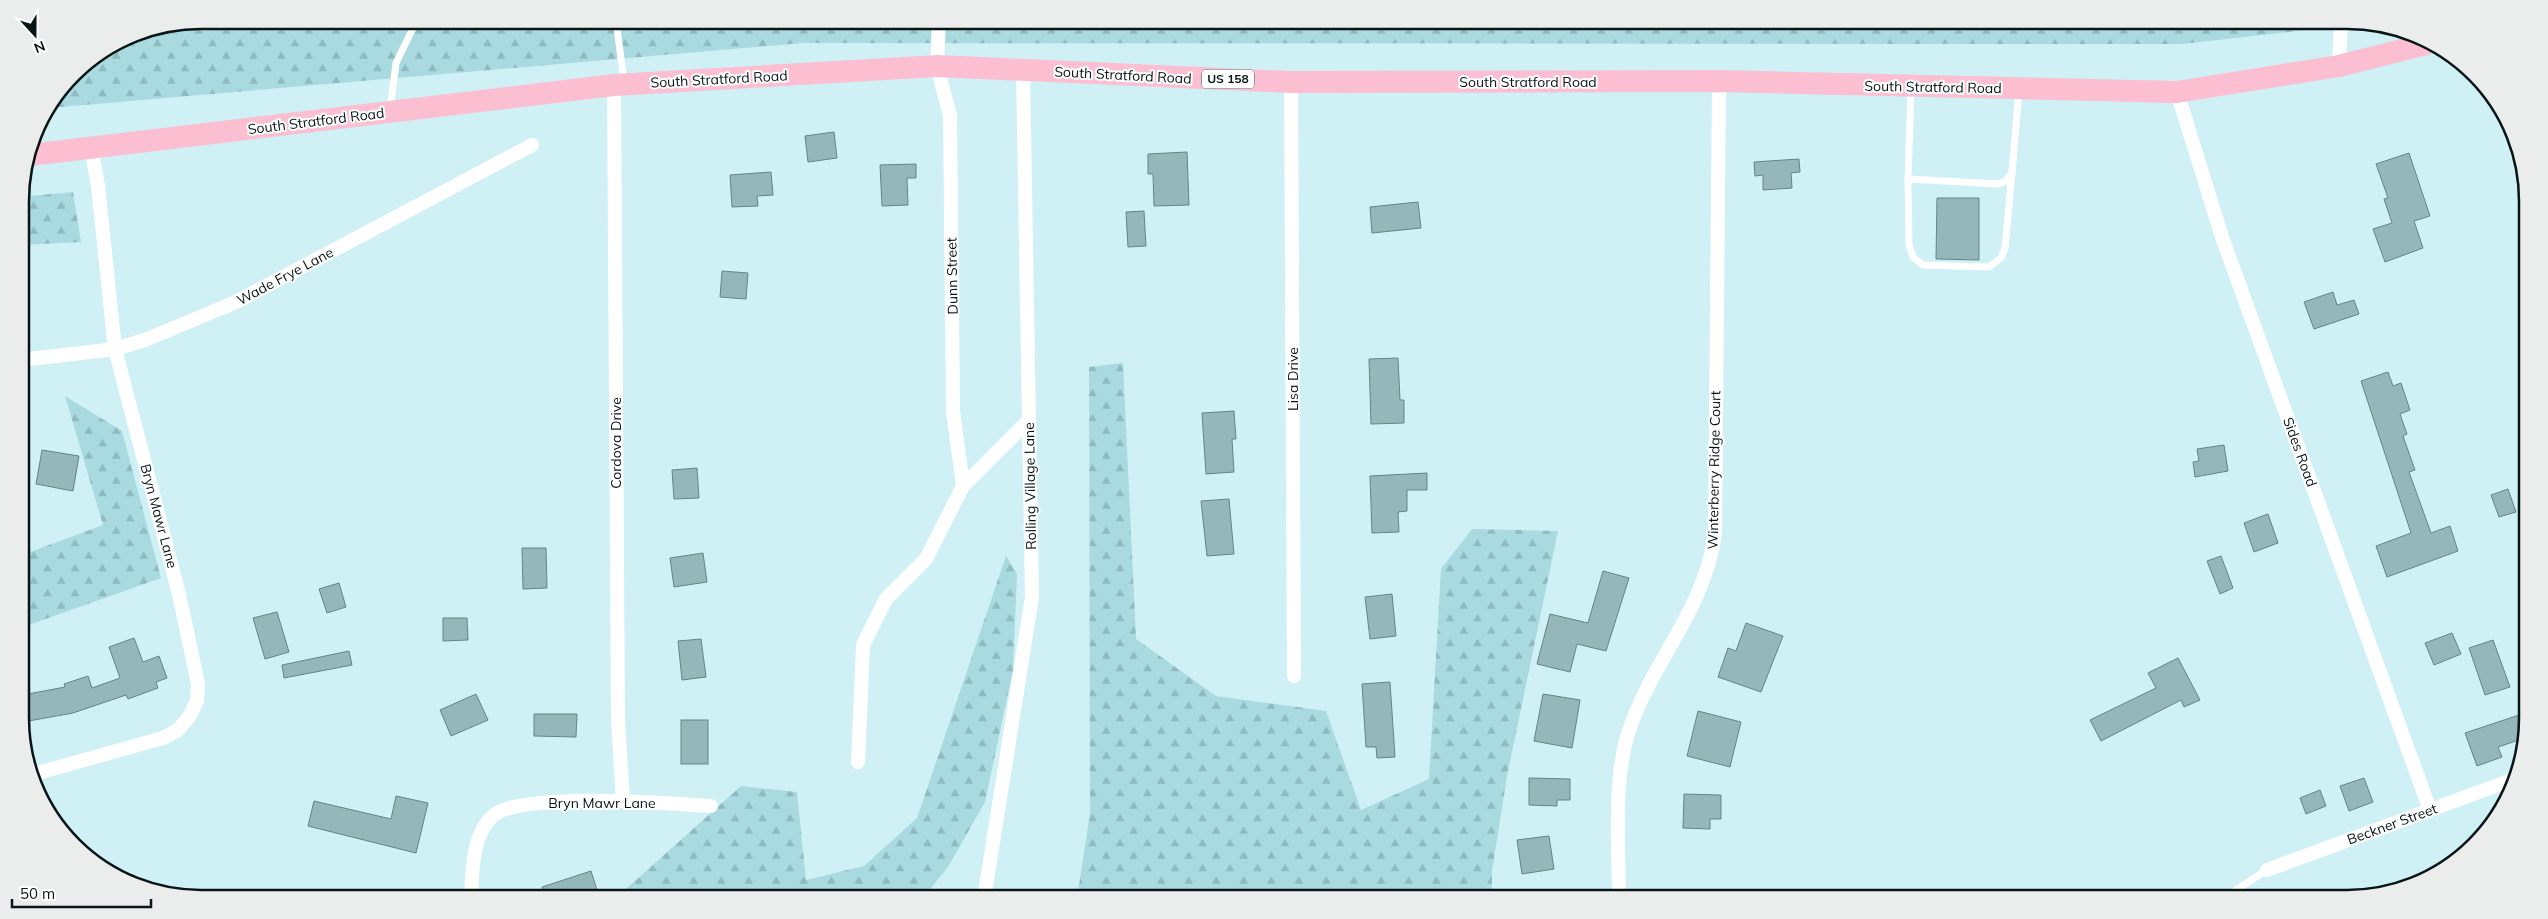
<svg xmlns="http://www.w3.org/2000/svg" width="2548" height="919" viewBox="0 0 2548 919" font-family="Mulish,sans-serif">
  <defs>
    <pattern id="forest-firs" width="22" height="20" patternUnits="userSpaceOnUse" patternTransform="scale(1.25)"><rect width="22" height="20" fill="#a8dadf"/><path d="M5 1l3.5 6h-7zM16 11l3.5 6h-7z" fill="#8fbabf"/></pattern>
  </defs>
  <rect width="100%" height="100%" fill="#cff1f5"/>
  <g fill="url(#forest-firs)">
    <path d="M201,20h2146l21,3 -186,21 -1379,-1 -754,65 32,-43 51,-31z"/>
    <path d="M73,192l8,50 -60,3 -1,-48z"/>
    <path d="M1123,363l13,276 80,57 110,15 35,99 68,-31 12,-210 31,-40 86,2 -51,245 -15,95v28h-415l13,-86 -1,-446z"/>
    <path d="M65,396l57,35 39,147 -138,49 -1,-72 81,-30z"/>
    <path d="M1006,556l11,18 -4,96 -28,132 -37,65 -26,32h-315l19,-10 115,-103 56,6 9,88 58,-14 53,-48z"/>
  </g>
  <g fill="#96b7ba" stroke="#648487">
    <path d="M834,132l3,26 -29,4 -3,-26z"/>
    <path d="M1187,152l2,53 -35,1 -1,-32h-5v-20z"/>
    <path d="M2409,153l21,63 -16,5 9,27 -38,14 -12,-33 19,-6 -8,-24 4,-1 -12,-34z"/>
    <path d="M1799,159l1,13 -9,1 1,15 -29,2v-15l-8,1 -1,-14z"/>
    <path d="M916,164v14h-9l1,27 -26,1 -2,-41z"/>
    <path d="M771,172l2,23 -16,1 1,10 -26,1 -2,-32z"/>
    <path d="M1937,198h42v62l-43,-1z"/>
    <path d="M1418,202l3,26 -49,5 -2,-26z"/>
    <path d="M1144,211l2,35 -18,1 -2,-35z"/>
    <path d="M722,271l26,2 -2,26 -26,-2z"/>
    <path d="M2333,292l4,13 17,-5 5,14 -45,15 -10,-27z"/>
    <path d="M1398,358l2,42h4v23l-33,1 -2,-65z"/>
    <path d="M2388,372l5,14 8,-3 9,27 -10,4 7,20 -4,2 12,34 -6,2 22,61 19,-7 8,25 -71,26 -11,-31 35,-13 -50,-152z"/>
    <path d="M1234,411l2,28h-4l2,33 -28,2 -4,-61z"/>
    <path d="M2224,445l4,26 -33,6 -2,-15 6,-1 -2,-12z"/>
    <path d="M42,450l37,6 -6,35 -37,-7z"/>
    <path d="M697,468l2,30 -25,1 -2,-29z"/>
    <path d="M1427,473v17h-20v21l-9,1 1,20 -27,1 -2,-57z"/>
    <path d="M2508,489l8,23 -17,5 -8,-22z"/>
    <path d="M1229,499l5,55 -27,2 -6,-55z"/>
    <path d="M2268,514l10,29 -24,9 -10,-29z"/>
    <path d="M522,548h24l1,40 -24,1z"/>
    <path d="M703,553l4,29 -33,5 -4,-29z"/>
    <path d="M2221,556l12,32 -13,6 -13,-33z"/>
    <path d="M1603,571l26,7 -23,73 -29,-7 -7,28 -33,-8 13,-50 38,9z"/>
    <path d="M339,583l7,24 -19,6 -8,-24z"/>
    <path d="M1392,594l4,42 -26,3 -5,-42z"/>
    <path d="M277,612l12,40 -24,7 -12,-41z"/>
    <path d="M443,618h24l1,22 -25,1z"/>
    <path d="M1746,623l37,13 -22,56 -43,-15 10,-29 8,3z"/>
    <path d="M2452,633l9,21 -27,11 -9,-22z"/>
    <path d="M134,638l9,24 16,-6 8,22 -11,4 2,6 -30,11 -2,-4 -53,18 -50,9v-27l42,-8 -1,-3 24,-8 4,12 28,-10 -11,-31z"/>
    <path d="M701,639l5,38 -24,3 -4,-39z"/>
    <path d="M2493,640l17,47 -25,8 -16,-47z"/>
    <path d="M349,651l3,14 -68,13 -2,-13z"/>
    <path d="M2178,658l22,42 -16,7 -3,-7 -80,41 -11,-21 66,-32 -8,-15z"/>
    <path d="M1390,682l5,75 -18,1 -1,-11h-10l-4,-63z"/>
    <path d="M476,694l12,26 -37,16 -11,-26z"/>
    <path d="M1543,694l37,6 -8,48 -38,-7z"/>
    <path d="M1698,711l43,11 -11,45 -43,-11z"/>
    <path d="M2528,712l-3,26 -27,9 4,10 -25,9 -12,-33z"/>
    <path d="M534,714h43l-1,23 -42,-1z"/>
    <rect x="681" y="720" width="27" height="44"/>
    <path d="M1529,778l41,1v21h-13v6l-28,-1z"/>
    <path d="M2364,778l9,24 -24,9 -9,-25z"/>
    <path d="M2320,790l6,16 -20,8 -6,-16z"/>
    <path d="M1684,794l37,1v24h-11v10l-27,-1z"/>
    <path d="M396,796l32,7 -12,50 -108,-27 6,-25 77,18z"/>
    <path d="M1549,836l5,33 -32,5 -5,-34z"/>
    <path d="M591,871l7,22 -19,6h-33l-4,-12z"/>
  </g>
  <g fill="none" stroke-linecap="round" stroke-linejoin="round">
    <g stroke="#fff" stroke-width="7">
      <path d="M616,20l8,62"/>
      <path d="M1911,88l-3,91 91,5 7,-3 6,-9 7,-81"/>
      <path d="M390,109l6,-46 21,-43"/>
      <path d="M1908,179l1,66 4,12 10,8 66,2 12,-9 4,-10 7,-76"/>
      <path d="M2222,899l45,-29"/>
    </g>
    <g stroke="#fff" stroke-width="14">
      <path d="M939,20l-2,46 13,50 3,295 10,75"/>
      <path d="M2339,66l2,-46"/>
      <path d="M1291,82l3,594"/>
      <path d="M614,85l4,635 5,81"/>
      <path d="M2177,92l46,148 207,570"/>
      <path d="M21,360l94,-11 30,-9 91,-38 296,-157"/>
      <path d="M858,762l5,-117 23,-46 40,-40 37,-73 66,-66"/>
      <path d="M34,774l129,-36 15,-8 11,-13 8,-16 1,-17 -19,-90 -64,-245 -17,-163 -7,-39"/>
      <path d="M2267,870l250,-92"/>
      <path d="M471,899c1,-26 1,-65 22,-83 28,-25 177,-12 218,-10"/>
      <path d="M984,899l48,-302 -9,-527"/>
      <path d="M1619,899c0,-54 -7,-124 12,-174 25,-69 73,-115 84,-191l4,-453"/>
    </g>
    <path stroke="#fcbfd1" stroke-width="22" d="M30,155l584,-70 323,-19 354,16 428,-1 458,11 162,-26 87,-22"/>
  </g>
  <g text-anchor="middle" stroke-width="4" stroke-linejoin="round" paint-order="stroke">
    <rect fill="#fff" stroke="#525a5c" stroke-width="1" x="1202" y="69.5" width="52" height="19" rx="4"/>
    <g font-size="12" font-weight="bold" fill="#081416">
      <text x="1228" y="83">US 158</text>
    </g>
    <g font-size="14" fill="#081416" stroke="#fff">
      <text transform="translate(1123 75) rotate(3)" y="5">South Stratford Road</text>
      <text transform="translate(719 79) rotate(-3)" y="5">South Stratford Road</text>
      <text x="1528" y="87">South Stratford Road</text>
      <text transform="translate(1933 87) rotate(1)" y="5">South Stratford Road</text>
      <text transform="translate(316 121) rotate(-7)" y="5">South Stratford Road</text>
      <text transform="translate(285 276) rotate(-28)" y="5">Wade Frye Lane</text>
      <text transform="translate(952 276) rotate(-91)" y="5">Dunn Street</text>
      <text transform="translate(1293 379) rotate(-90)" y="5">Lisa Drive</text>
      <text transform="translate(616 443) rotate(-90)" y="5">Cordova Drive</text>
      <text transform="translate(2300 452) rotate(70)" y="5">Sides Road</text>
      <text transform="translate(1714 470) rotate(-89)" y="5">Winterberry Ridge Court</text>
      <text transform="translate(1030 486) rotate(-91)" y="5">Rolling Village Lane</text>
      <text transform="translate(159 516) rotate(75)" y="5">Bryn Mawr Lane</text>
      <text x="602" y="808">Bryn Mawr Lane</text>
      <text transform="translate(2392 824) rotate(-20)" y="5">Beckner Street</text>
    </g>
  </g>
  <path d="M0 0H2548V919H0ZM201 29H2347A172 172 0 0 1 2519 201V718A172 172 0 0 1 2347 890H201A172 172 0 0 1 29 718V201A172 172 0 0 1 201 29Z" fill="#ebecec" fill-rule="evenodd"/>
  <path fill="none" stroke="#081416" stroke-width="2.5" d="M201 29H2347A172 172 0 0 1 2519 201V718A172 172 0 0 1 2347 890H201A172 172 0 0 1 29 718V201A172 172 0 0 1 201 29Z"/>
  <g transform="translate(35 35) rotate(159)" stroke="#ffffff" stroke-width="4" paint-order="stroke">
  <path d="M0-4L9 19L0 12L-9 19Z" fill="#081416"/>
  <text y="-8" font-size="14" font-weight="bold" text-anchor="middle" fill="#081416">N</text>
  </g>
  <path d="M12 899v8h139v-8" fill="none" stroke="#081416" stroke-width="2.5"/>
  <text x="20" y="899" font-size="15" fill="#081416" stroke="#ffffff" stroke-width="4" paint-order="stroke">50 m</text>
</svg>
